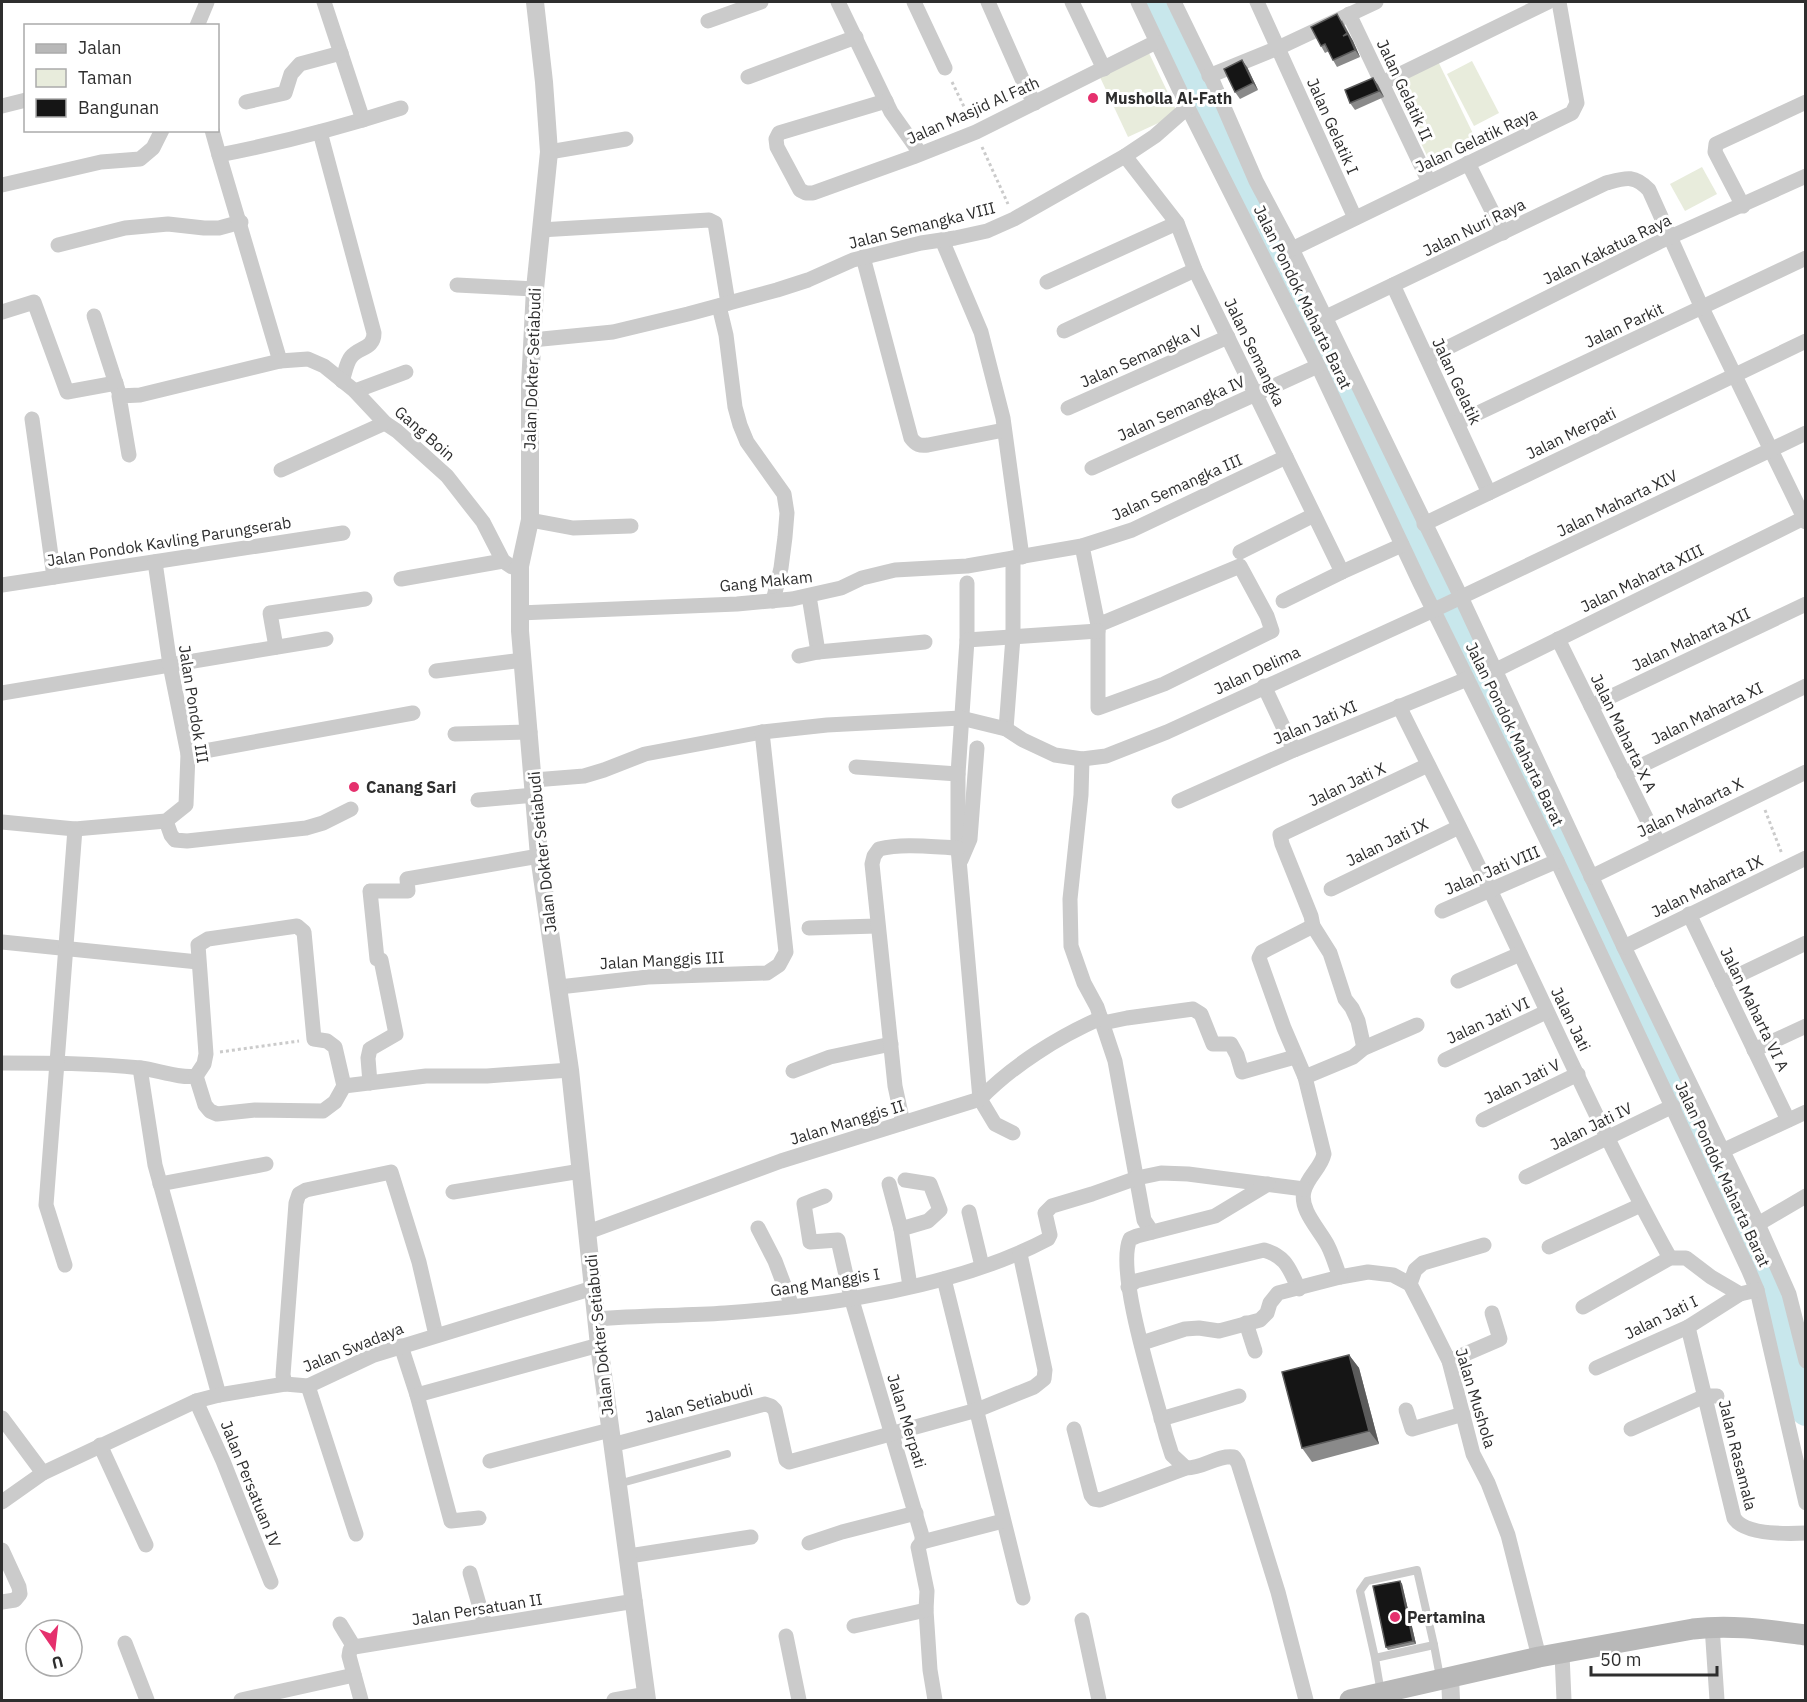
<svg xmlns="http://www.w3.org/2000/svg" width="1807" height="1702" viewBox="0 0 1807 1702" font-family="'IBM Plex Sans',sans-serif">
  <rect width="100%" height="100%" fill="#fff"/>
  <g fill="#e8ecdc">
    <path d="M1148,51l30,63 -50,23 -29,-62z"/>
    <path d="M1435,55l43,89 -46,22 -43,-89z"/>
    <path d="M1472,61l27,52 -25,13 -27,-52z"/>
    <path d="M1702,167l15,27 -32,17 -15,-27z"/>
  </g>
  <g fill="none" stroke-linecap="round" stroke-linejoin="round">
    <path stroke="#c8e7ec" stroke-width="30" d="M1161,2l41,95 199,404 375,789 30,121"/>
    <g stroke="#cbcbcb" stroke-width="3" stroke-dasharray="3 3" stroke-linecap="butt">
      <path d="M952,82l18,37"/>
      <path d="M982,147l26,57"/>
      <path d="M1765,810l17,44"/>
      <path d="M220,1052l79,-11"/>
    </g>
    <g stroke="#cbcbcb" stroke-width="8">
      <path d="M618,1484l109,-30"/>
      <path d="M1434,1645l6,32"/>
      <path d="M1375,1658l59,-13 -17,-75 -50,11 -7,10 15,67 6,35"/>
    </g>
    <g stroke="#cbcbcb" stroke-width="15">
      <path d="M324,2l39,118"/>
      <path d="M838,2l53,110 29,41"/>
      <path d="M914,2l31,66"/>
      <path d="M988,2l39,88 8,13"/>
      <path d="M1072,2l32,67"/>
      <path d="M1138,2l52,110 128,254 102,217 137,278 192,410 8,19 49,213"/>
      <path d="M1174,2l39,80 43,99 36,68 169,348 163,350 134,277 31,70 17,67"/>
      <path d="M1257,2l98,216"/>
      <path d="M1349,14l80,168"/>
      <path d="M708,21l53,-19"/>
      <path d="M197,26l10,-24"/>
      <path d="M1209,76l69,-28 98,-46"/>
      <path d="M748,77l108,-40"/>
      <path d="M1382,83l166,-81"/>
      <path d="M886,101l-107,32 -3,6 1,8 23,43 6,3h7l100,-36 63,-25 180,-90"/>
      <path d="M246,102l39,-9 6,-19 9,-10 41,-11"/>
      <path d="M2,106l24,-6"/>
      <path d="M212,130l7,25"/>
      <path d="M320,132l54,201c0,16 -15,14 -23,24 -5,6 -6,17 -9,24"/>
      <path d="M549,152l77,-13"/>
      <path d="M1125,156l52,67 18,47 147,302"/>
      <path d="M1468,163l35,70"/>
      <path d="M2,185l99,-23 39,-3 13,-11 9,-18"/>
      <path d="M1743,206l-28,-54 1,-8 90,-42"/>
      <path d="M540,230l169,-10 6,3 13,80"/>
      <path d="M942,240l39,92 22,86 19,139"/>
      <path d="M58,245l67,-17 43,-4 36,4h15l22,-6"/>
      <path d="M1292,249l280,-136 5,-10 -18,-101"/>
      <path d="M863,257l48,181c5,7 9,8 17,7l76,-15"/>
      <path d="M1047,282l130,-59"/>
      <path d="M457,285l78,4"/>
      <path d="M1393,285l96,208"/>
      <path d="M719,306l7,29 9,72 5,18 7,17 37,52 3,19 -2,24 -4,31 -8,33"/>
      <path d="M2,312l32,-10 33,90 49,-9"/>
      <path d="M94,316l24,74"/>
      <path d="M1324,318l282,-135c19,-5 28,-9 43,7l53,118 104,214"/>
      <path d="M1064,331l131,-61"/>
      <path d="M532,340l81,-8 75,-18 89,-24 31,-10 45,-20 68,-17 34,-5 32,-7 27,-12 111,-63 30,-20 33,-29"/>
      <path d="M1427,358l232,-116 147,-66"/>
      <path d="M280,361l-61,-206c62,-12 123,-28 182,-47"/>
      <path d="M355,391l51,-19"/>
      <path d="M1068,408l160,-71"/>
      <path d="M32,419l22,158"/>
      <path d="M1457,423l349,-165"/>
      <path d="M129,455l-10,-59 21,-1 140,-34 28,-2 16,7 31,25 30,32 12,8 50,45 36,46 20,39 9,6 8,-1"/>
      <path d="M1092,468l226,-102"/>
      <path d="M281,470l104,-47"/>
      <path d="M530,520l43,8 58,-2"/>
      <path d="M1424,524l382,-183"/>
      <path d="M1082,546l16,79v83l66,-24 108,-53 -5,-15 -27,-50 -142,59"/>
      <path d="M1240,552l74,-37"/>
      <path d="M401,579l102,-18"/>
      <path d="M967,583v57l-9,134v74l22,251 15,25 18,9"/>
      <path d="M2,585l341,-52"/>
      <path d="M809,596l9,56"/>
      <path d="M1283,601l59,-29 60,-27"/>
      <path d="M519,613l218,-9 55,-5 49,-11 21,-10 33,-8 72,-4 115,-20 50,-16 154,-73"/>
      <path d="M1558,639l100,203"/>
      <path d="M967,640l131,-9"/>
      <path d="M276,647l-6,-34 95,-14"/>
      <path d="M799,656l19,-4 107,-10"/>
      <path d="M436,671l87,-11"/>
      <path d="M1494,671l312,-154"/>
      <path d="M1264,686l30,64"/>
      <path d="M2,693l324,-54"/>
      <path d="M1399,706c30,61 62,122 91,184 59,123 114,249 180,368"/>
      <path d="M1591,706l215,-102"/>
      <path d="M1006,729l7,-92v-79"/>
      <path d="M455,734l75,-2"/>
      <path d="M188,754l225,-41"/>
      <path d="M1082,759l-1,36 -11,104 1,47 13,37 13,24 18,54 29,159 8,12"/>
      <path d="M856,767l102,7"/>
      <path d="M1624,774l182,-88"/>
      <path d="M534,780l50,-4 20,-6 41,-16 117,-22 65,-7 134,-7 45,11 17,11 32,15 27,4 24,-3 61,-24 267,-122 372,-177"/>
      <path d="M478,800l57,-5"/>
      <path d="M1179,801l115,-51 173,-71"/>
      <path d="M166,821l5,14 4,5 12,1 119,-13 17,-5 28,-14"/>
      <path d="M2,822l73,7 91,-8 20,-16 2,-51 -18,-89 -15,-103"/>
      <path d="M961,860l9,-21 7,-91"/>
      <path d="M1591,877l215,-105"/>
      <path d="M1331,889l128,-62"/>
      <path d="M1442,911l115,-50"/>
      <path d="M1689,914l99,206"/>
      <path d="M1313,926l-51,26 -3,6 25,70 21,49 19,77c-3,14 -16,22 -20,37 -5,19 16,39 24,55 5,10 8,21 12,31l28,-5 25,3 17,9 15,29 24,48 24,93 15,29 20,52 31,122"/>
      <path d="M809,928l68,-2"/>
      <path d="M2,942l196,20"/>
      <path d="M1624,947l182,-89"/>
      <path d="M1458,981l62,-27"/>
      <path d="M1722,983l84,-40"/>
      <path d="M559,987l89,-10 119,-4 12,-8 7,-13 -24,-220"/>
      <path d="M1103,1023l24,-5 66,-9 8,5 12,30h18l6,11 5,17 53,-15"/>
      <path d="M1364,1048l-6,-27 -6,-13 -7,-9 -15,-46 -17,-27 -2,-10 -29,-72 -2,-9 148,-70"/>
      <path d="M1754,1050l52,-24"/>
      <path d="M1445,1060l101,-48"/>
      <path d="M2,1063c46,0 93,0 139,5 16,2 41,11 55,8l8,-12 2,-10 -8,-109 10,-6 89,-13 7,6 10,107 13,2 8,6 9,39"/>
      <path d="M140,1068l15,97 64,230"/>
      <path d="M793,1071l37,-14 61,-13"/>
      <path d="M196,1076l9,29 5,6 7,3 38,-4 68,1 12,-9 9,-16"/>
      <path d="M1305,1077l48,-20 11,-9 53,-23"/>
      <path d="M370,1083l-2,-25 2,-9 26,-15 -15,-74 -4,-1 -7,-68h38l-1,-12 132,-23"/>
      <path d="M344,1086l82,-10h61l83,-6"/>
      <path d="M1483,1120l95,-46"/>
      <path d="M903,1123l-8,-37 -23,-222 2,-8 5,-7c25,-6 53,-2 79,-1"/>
      <path d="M1722,1151l84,-39"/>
      <path d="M1526,1177l147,-71"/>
      <path d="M905,1180l25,4 10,26 -12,11 -27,8 9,57"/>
      <path d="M160,1184l106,-20"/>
      <path d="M889,1184l12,45"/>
      <path d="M453,1192l128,-21"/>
      <path d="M825,1196l-21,8 6,38 28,-2 13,57 71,239v6l-4,5 9,44 -1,19 4,60 5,30"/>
      <path d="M969,1212l13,54"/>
      <path d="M1758,1224l48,-28"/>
      <path d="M758,1228l17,33 17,45"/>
      <path d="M588,1232l193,-71 199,-62c33,-34 78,-62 121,-81"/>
      <path d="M1549,1247l92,-42"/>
      <path d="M65,1265l-19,-60 29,-376"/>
      <path d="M944,1279l79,319"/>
      <path d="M1410,1284l5,-14 8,-7 61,-18"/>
      <path d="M1128,1287l8,-6 128,-31c23,7 25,19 35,39"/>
      <path d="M1583,1307l87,-49h16l25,19 29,17 17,-4"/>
      <path d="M597,1319c42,-4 85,-3 128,-6 102,-7 233,-26 323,-74l2,-4 -5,-22 7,-7 40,-12 45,-16 24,-5 27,1 116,15"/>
      <path d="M1246,1323l9,28"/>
      <path d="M1688,1327l46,191c11,17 52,16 72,15"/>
      <path d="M1142,1343l43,-14 14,-1 20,3 41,-11 7,-7 3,-10 8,-10 62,-16"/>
      <path d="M401,1346l16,49 34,126 28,-3"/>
      <path d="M1449,1361l51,-22 -8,-26"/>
      <path d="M1596,1368l92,-41 52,-33"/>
      <path d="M285,1384l-2,-9 13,-172 3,-9 7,-4 85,-18 28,90 17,73"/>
      <path d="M308,1386l48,148"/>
      <path d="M417,1395l182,-50"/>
      <path d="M196,1401l27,60 48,121"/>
      <path d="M1406,1410l6,19 51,-15"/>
      <path d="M2,1418l41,55"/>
      <path d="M1161,1419l78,-23"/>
      <path d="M1074,1429l17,66 3,4 6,1 86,-32c19,0 30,-13 48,-11l4,6 40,129 28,108"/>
      <path d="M1631,1429l74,-33h12"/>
      <path d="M100,1445l46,100"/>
      <path d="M612,1445l153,-41 6,2 4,4 11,50 3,2 188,-52 57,-23 10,-8 1,-9 -25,-116"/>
      <path d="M490,1461l120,-31"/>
      <path d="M1186,1468l-14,-13 -6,-19c-10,-40 -51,-164 -36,-197l7,-3 78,-20 53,-32"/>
      <path d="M2,1502l41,-29 153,-72 23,-6 66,-11 23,2 66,-31 219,-67"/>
      <path d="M922,1542l81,-21"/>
      <path d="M809,1543l33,-11 74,-19"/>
      <path d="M2,1550l17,37 1,7 -5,6 -13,2"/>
      <path d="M629,1556l122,-19"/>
      <path d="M470,1573l15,52"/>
      <path d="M1082,1620l17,80"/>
      <path d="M340,1624l14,23"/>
      <path d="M854,1626l72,-16"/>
      <path d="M1712,1626l5,74"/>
      <path d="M786,1636l13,64"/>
      <path d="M125,1643l22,57"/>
      <path d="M1562,1654l2,46"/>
      <path d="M241,1700l113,-25"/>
      <path d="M361,1700l-12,-44 1,-6 4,-3 281,-46"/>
      <path d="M614,1700l33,-6"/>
    </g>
    <g stroke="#cbcbcb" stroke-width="18">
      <path d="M535,2l9,80 5,70 -14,137 -5,96v135l-10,46v65l19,225 31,214 29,275 48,355"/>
      <path d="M1450,1677l1,23"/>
    </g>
    <path stroke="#b8b8b8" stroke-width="21" d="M1350,1700l189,-43 154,-28c38,-5 75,1 113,6"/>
  </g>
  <g fill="#8a8a8a">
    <path d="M1342,20l11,21 7,16 -23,10 -4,-7 -4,-9 -4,2 -4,-7z"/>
    <path d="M1247,67l11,23 -18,9 -5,-7z"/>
    <path d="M1373,78l5,7 6,12 -29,13 -5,-7z"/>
    <path d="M1349,1355l10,13 20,76 -67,18 -10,-14z"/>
    <path d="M1400,1581l2,3 14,60 -28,6 -2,-3z"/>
  </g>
  <g fill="#5b5b5b">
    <path d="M1337,14l16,27 7,16 -5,-7z"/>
    <path d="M1242,60l5,7 11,23 -5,-7z"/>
    <path d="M1373,78l5,7 6,12 -5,-6z"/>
    <path d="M1349,1355l10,13 20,76 -10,-13z"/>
    <path d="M1400,1581l2,3 14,60 -3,-3z"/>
  </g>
  <g fill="#151515" stroke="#5b5b5b" stroke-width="1.5">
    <path d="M1337,14l10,19 -4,3 5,-2 7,16 -22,10 -8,-16 -4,2 -10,-19z"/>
    <path d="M1242,60l11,23 -18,9 -11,-23z"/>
    <path d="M1373,78l6,13 -29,12 -5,-13z"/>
    <path d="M1349,1355l20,76 -67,17 -20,-76z"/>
    <path d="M1400,1581l13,60 -27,6 -13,-61z"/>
  </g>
  <g fill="#e5306d" stroke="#fff" stroke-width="2">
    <circle cx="1093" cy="98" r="6"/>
    <circle cx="354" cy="787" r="6"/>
    <circle cx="1395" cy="1617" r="6"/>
  </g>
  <g text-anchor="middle" stroke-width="6" stroke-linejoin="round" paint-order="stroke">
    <g font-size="16" fill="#2e2e2e" stroke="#fff">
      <text transform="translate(1405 90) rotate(65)" y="6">Jalan Gelatik II</text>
      <text transform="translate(973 110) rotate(-24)" y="6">Jalan Masjid Al Fath</text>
      <text transform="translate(1333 126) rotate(66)" y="6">Jalan Gelatik I</text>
      <text transform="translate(1476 140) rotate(-25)" y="6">Jalan Gelatik Raya</text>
      <text transform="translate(922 225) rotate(-14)" y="6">Jalan Semangka VIII</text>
      <text transform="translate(1474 227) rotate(-26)" y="6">Jalan Nuri Raya</text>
      <text transform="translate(1607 249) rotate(-26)" y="6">Jalan Kakatua Raya</text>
      <text transform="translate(1303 297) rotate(64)" y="6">Jalan Pondok Maharta Barat</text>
      <text transform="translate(1624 325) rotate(-25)" y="6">Jalan Parkit</text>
      <text transform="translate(1255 352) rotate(64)" y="6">Jalan Semangka</text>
      <text transform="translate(1141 356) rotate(-24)" y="6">Jalan Semangka V</text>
      <text transform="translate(532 369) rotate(-88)" y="6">Jalan Dokter Setiabudi</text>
      <text transform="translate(1457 381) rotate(65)" y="6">Jalan Gelatik</text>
      <text transform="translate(1181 408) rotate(-24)" y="6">Jalan Semangka IV</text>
      <text transform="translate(425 433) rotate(41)" y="6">Gang Boin</text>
      <text transform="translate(1571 433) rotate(-26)" y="6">Jalan Merpati</text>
      <text transform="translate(1177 487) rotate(-24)" y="6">Jalan Semangka III</text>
      <text transform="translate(1617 503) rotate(-26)" y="6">Jalan Maharta XIV</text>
      <text transform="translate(169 541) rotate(-9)" y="6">Jalan Pondok Kavling Parungserab</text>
      <text transform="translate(1642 578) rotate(-26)" y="6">Jalan Maharta XIII</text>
      <text transform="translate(766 581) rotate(-6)" y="6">Gang Makam</text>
      <text transform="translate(1691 639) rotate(-25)" y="6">Jalan Maharta XII</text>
      <text transform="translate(1257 670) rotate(-25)" y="6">Jalan Delima</text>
      <text transform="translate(194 704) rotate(81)" y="6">Jalan Pondok III</text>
      <text transform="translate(1707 713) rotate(-26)" y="6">Jalan Maharta XI</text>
      <text transform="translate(1315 722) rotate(-23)" y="6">Jalan Jati XI</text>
      <text transform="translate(1624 733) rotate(64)" y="6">Jalan Maharta X A</text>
      <text transform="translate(1515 734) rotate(64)" y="6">Jalan Pondok Maharta Barat</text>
      <text transform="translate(1347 784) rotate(-25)" y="6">Jalan Jati X</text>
      <text transform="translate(1690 807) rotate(-26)" y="6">Jalan Maharta X</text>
      <text transform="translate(1387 842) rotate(-26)" y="6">Jalan Jati IX</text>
      <text transform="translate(542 852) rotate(-96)" y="6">Jalan Dokter Setiabudi</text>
      <text transform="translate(1492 870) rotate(-23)" y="6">Jalan Jati VIII</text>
      <text transform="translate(1707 886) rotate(-26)" y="6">Jalan Maharta IX</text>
      <text transform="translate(662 960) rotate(-3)" y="6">Jalan Manggis III</text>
      <text transform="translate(1755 1009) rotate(64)" y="6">Jalan Maharta VI A</text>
      <text transform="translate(1571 1019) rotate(64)" y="6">Jalan Jati</text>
      <text transform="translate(1488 1020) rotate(-25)" y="6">Jalan Jati VI</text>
      <text transform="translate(1522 1081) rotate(-26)" y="6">Jalan Jati V</text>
      <text transform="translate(847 1122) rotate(-17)" y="6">Jalan Manggis II</text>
      <text transform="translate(1591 1126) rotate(-26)" y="6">Jalan Jati IV</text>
      <text transform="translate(1723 1174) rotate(65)" y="6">Jalan Pondok Maharta Barat</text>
      <text transform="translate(825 1282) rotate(-9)" y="6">Gang Manggis I</text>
      <text transform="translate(1661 1317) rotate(-26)" y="6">Jalan Jati I</text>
      <text transform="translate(599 1335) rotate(-96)" y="6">Jalan Dokter Setiabudi</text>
      <text transform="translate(353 1347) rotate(-22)" y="6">Jalan Swadaya</text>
      <text transform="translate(1476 1398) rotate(73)" y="6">Jalan Mushola</text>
      <text transform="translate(699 1403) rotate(-15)" y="6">Jalan Setiabudi</text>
      <text transform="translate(907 1421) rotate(73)" y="6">Jalan Merpati</text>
      <text transform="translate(1738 1455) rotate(76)" y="6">Jalan Rasamala</text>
      <text transform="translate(251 1484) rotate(68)" y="6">Jalan Persatuan IV</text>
      <text transform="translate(477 1609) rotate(-9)" y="6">Jalan Persatuan II</text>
    </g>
    <g font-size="16" font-weight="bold" fill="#2e2e2e" stroke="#fff" text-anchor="start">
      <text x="1105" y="104">Musholla Al-Fath</text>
      <text x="366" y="793">Canang Sari</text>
      <text x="1407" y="1623">Pertamina</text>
    </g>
  </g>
  <rect width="1807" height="1702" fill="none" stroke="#2e2e2e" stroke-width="6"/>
  <rect x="24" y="24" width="195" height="108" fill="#ffffff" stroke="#ababab" stroke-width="1.5"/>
  <rect x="36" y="44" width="30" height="9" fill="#b8b8b8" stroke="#ababab" stroke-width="1.5"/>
  <text x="78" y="54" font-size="18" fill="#2e2e2e">Jalan</text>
  <rect x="36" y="69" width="30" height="18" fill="#e8ecdc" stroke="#ababab" stroke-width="1.5"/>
  <text x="78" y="84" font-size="18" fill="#2e2e2e">Taman</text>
  <rect x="36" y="99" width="30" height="18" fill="#151515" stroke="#ababab" stroke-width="1.5"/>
  <text x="78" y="114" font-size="18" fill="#2e2e2e">Bangunan</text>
  <g transform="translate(54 1648) rotate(166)"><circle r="28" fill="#ffffff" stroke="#ababab" stroke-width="1.5"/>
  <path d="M0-4.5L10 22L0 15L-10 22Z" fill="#e5306d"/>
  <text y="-9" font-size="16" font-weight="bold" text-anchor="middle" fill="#2e2e2e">U</text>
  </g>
  <path d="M1591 1666v9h126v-9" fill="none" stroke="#2e2e2e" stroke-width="3"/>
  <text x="1600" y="1666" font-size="18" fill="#2e2e2e" stroke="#ffffff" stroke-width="4.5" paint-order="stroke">50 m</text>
</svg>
